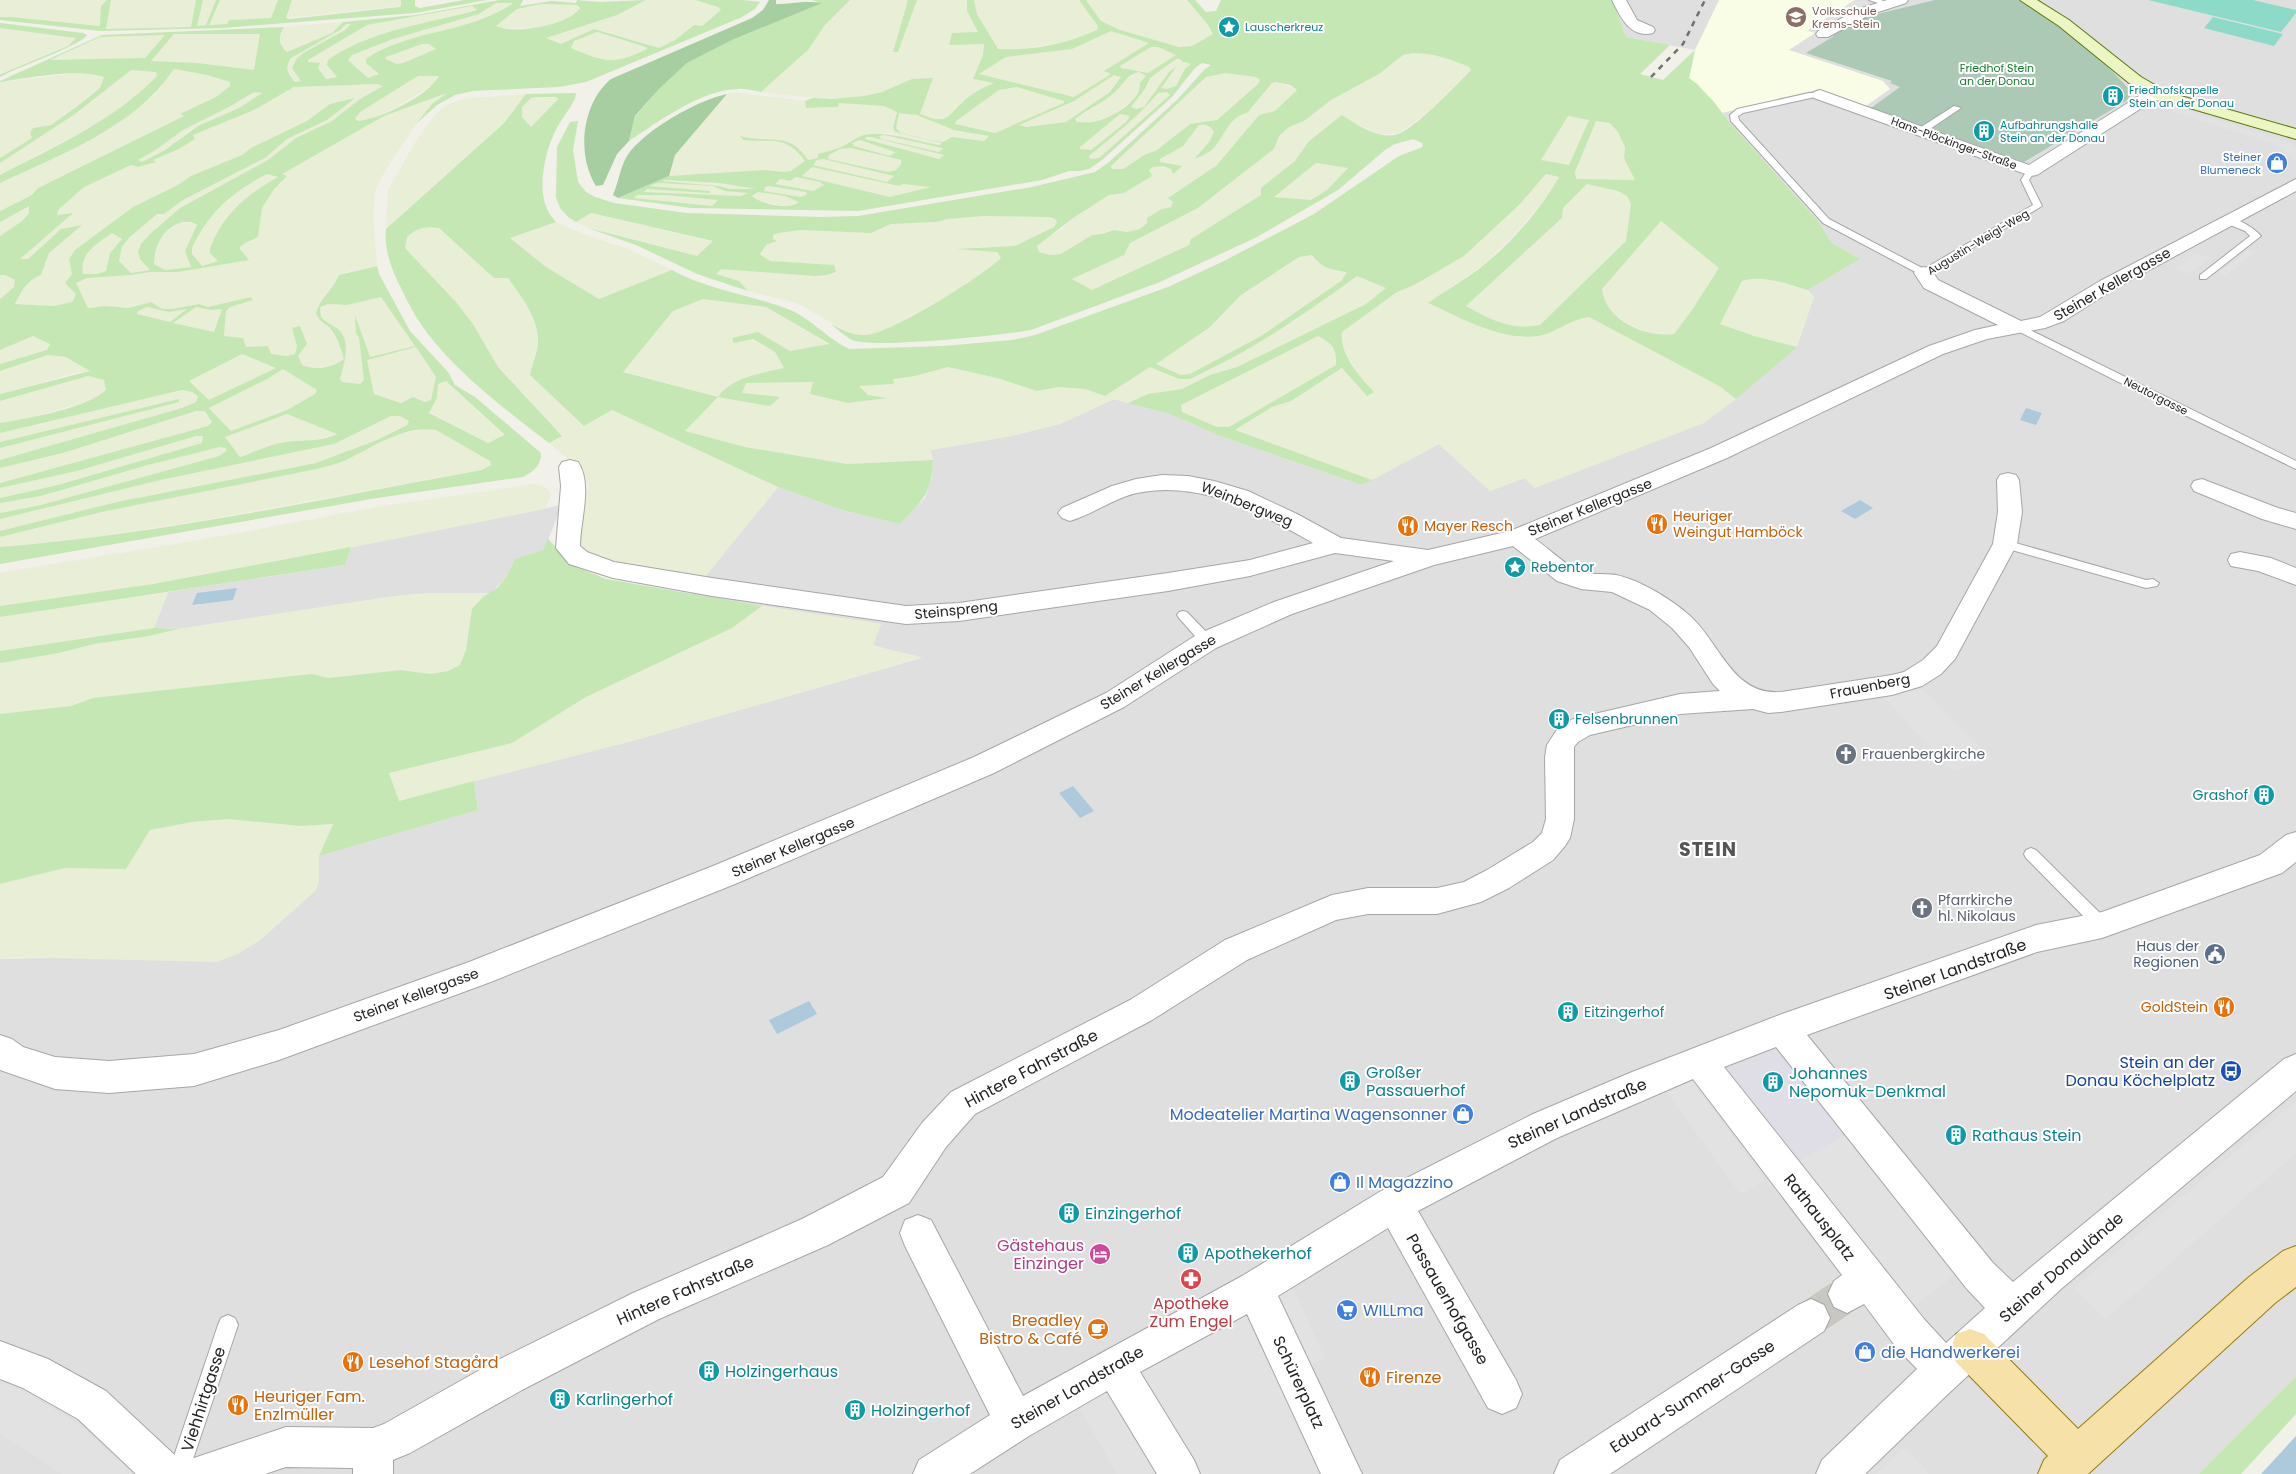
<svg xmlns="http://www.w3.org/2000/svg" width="2296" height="1474" viewBox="0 0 2296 1474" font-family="Poppins,sans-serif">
  <rect width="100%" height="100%" fill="#f1f0e9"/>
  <g fill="#e0dfdf">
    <path d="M1613,0h683v1376l-97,98h-2199v-515l237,-5 23,-14 56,-50 3,-10v-24l159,-46 -4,-29 158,-40 289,-83 -49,-13 9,-21 -191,-29 88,-108 64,23 58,14 25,-26 7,-20 1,-18 -3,-10 81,-14 49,-12 54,-25 56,15 50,22 142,49 77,-41 51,47 246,-92 10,-10 68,-92 -6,-7 52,-31 -28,-16 -14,-22 -88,-98 -16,-21 -17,-18 -8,-6 6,-28 -69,-13z"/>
    <path d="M562,505l-18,45 -29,9 -9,18 -15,16h-59l-37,3 -217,33 -24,-1 14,-36 177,-27 6,-18z"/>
  </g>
  <path fill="#fafde6" d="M1719,0h136l-47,30 7,3 -26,17 94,31 7,8 -24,17 -47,-17 -97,24 -25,-29 -8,-6 6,-28z"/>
  <g fill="#e9eed7">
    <path d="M0,0h107l-6,6v20l-101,-9z"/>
    <path d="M111,0h85l-5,27 -85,2z"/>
    <path d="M203,0h13l-10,25 -9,1z"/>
    <path d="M220,0h58l-7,18 -41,2 -2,4 -20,1z"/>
    <path d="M292,0h109v6l-115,12z"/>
    <path d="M646,0h49l23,7 3,3 -20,16 -7,-1 -19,15 -16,8 -65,-19 -33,15 -16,-6 72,-23z"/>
    <path d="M850,0h58l-15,52h5l19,-52h50v11l12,21 -30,12h35l-1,11 -10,24 21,4 -12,6 -32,28 -15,3 -15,-6 13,-35h-21l-30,13 -31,6h-38l-52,-6 47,-42 17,-25z"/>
    <path d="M974,0h105l20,26 -2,4 -14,7 -19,5 -50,8h-16l-21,-36z"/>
    <path d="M1086,0h101l21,25 5,9 -21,12 -13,1 -59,-17 -19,-9z"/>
    <path d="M514,2l-28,17 -99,29 -8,26 -5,3 -6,1 -21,-19 5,-4 41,-16 86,-25 17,-11z"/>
    <path d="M541,4l36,1 3,3 -12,10 -24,8 -11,2h-35l-2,-2 21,-17z"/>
    <path d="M472,6l5,3 -94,26 -36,14 -12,6 -8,10 10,11 -11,3 -8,-12 -10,-5v-2l59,-35z"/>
    <path d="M343,22l-11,11 -45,19 -6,-6 -2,-7 5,-12z"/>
    <path d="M346,24h6l-17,12 -30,16 -4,29 -6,1 -8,-13v-5l4,-6 49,-28z"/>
    <path d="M0,28l77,9 -9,9 -68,29z"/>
    <path d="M1111,31l38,12 -44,27 7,3 -38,24 -95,-23 27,-17 66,-8z"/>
    <path d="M597,32l49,15 1,2 -24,11 -18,2 -35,-14 3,-7z"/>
    <path d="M174,34h87l-7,36 -104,-9z"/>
    <path d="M166,35l-21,23 -96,3 51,-24z"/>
    <path d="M422,44h7l7,5 -33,14 -6,1 -12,-4 1,-3z"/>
    <path d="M1151,47h7l18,8 -28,18 -27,-5 -1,-2z"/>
    <path d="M1413,53h14l15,3 27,11 2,3 -29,31 -44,33h-19l-23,-10 -48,17 -13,20 -33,27v7l-71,44 -2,6 -97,45 -20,-11 51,-24 7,-12 69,-35 75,-59 5,-13 10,-9 15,-6 27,-21 48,-26 24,-19z"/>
    <path d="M1176,59l8,2 -15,11 -25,35 -9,2 -4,-2 14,-17 5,-12z"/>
    <path d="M1184,62l7,2 -6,5 -9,17 -9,3 -6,-1 16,-22z"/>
    <path d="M174,69l33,6 23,7v4l-14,11 -35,17 4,1 -147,73 -6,7 -32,16v-28l99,-47 19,-12 36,-29z"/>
    <path d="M131,70l26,2v4l-22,20 -35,26 -100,53v-12l75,-49z"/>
    <path d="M1139,72l7,4 -14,25 -18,13 -17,7 -20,2 -2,-4 22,-13 19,-15 9,-11z"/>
    <path d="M1225,73l31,4 4,3 -2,4 -41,36 -27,4 -33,26 -13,5 -21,14h-11l-1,-3 95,-89z"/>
    <path d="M71,74h23l10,3 -4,11 -21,17 -29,20 -17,3 -1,10 -32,20v-76z"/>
    <path d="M1114,75l7,2 -11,15 -44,30 -46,5 -2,-3 56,-23z"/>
    <path d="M418,76h21l-5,8 -43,26 -24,10 -9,2 -3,-3 5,-7z"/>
    <path d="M1276,82l21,8 -22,21 -16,4 -42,50 -48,33 4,4 -2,5 -9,2 -22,20 -13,3 -13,-2 -12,4 -10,1 -31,19 -11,1 -11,-3 -2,-6 5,-5 20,-12 11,-11 36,-23 15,-2 27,-17 -2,-6 4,-4h10l8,3 2,4 2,-7 -15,-4v-3l23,-13 16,-21h7l5,2 3,5 -4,9 -15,17 15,-6 22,-31 8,-6 7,-2 25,-30z"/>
    <path d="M377,84l7,1 -24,14 -28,22 -36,17 -28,22 -88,48 -42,44 2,6 10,12 -19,3 -12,-12 3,-14 21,-22 14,-11h7l19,-14 82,-42 22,-19 40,-19 26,-21 -23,5 -23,17 -56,27 -9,7 -51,21 -13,9 -45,22 -58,43 -6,9 3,15 -2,5 6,15 -4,8 -18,4 -39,-2 5,-11 11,-14 10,-4 8,-22 32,-28 -20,4 -33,30h-8l51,-46 -14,2 1,-5 26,-23 47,-22 21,-5 27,-11 16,-10 -2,-4 61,-25 40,-23z"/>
    <path d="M1017,87l11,2 36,12 1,2 -70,30 -40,-9 1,-3 43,-31z"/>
    <path d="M254,92h9l-24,16 -51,23 -11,11 -24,14 -11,6 -5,-2 20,-11 26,-19 46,-23z"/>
    <path d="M1167,92l3,3 -71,63 -9,1 -2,-3 40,-32 5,-8 13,-9 12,-14z"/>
    <path d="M448,93l-16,11 -16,20 -32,49 -9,18 -2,25 4,50 -31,6 -12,16 -14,13 -4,12 14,15 11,20 3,11 -22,10h-10l-10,-4 -4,-9 9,-12 -15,-16 5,18 -2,8 -9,2 -15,-2 -3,-8 -22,1 -3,-9 -19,-2 2,-25 4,-4 22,-7 -44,7 -9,-3 -27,5h-10l-11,-7 -22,6 -23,-2 -18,2 -12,-25 11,-5 44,-3 20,-3h27l70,-12 -9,-12 6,-5 13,-6 4,-29 12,-19 12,-13 -5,-2 103,-58z"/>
    <path d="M738,93l67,8 1,7 32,-1 1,-4 45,3 13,6 -4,16 2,4 47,11 -2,2 -29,-4 -22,-8 -17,1 -14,3 -21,12 -19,5v4l-11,2 -6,-11 -22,-10 -38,-2 7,4 14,-1 27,4 8,6 8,11 -14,10 -6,1 -21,-2 -95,6 6,-21 52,-61z"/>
    <path d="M526,94l-22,28 -118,107 2,-39 28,-49 19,-26 10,-9 17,-7z"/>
    <path d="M537,97l21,1 -27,29 -9,-10v-10l9,-9z"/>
    <path d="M899,112l18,3 37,15 36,6 -5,5 -33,-4 -9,5 -42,-9 -5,-5z"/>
    <path d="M1120,114l10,2 -4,6 -35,28h-11l-1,-3z"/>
    <path d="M1568,116l21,4 -20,45 -29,-5z"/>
    <path d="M1596,121l14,2 8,9 7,15 -1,11 12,22 -60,-1 -1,-7z"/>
    <path d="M884,135l43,10 16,3 -4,4 -28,-5 -30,-8 -2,-3z"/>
    <path d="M866,137h5l73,18 -5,4 -26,-6 -49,-14z"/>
    <path d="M860,140l8,3 28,9 -6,4 -36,-10 -2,-3z"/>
    <path d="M851,148l51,13 -1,3 -5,6 -8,2 -60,-13 1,-4 11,-6z"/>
    <path d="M823,159l46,10 26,6 -8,7 -74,-17 4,-5z"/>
    <path d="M1316,163l33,5 -22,22 -16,10 -38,-3z"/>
    <path d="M812,167l87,19 3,-2 30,3 -42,11 -88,-22z"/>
    <path d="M267,174l12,3 -18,10 -51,66 9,8 -17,5 -10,-12v-6l19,-33 24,-22z"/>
    <path d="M1546,174l13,3 -9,16 -34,40 -32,31 -56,39 38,18 55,16 39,-10 18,-9 11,-1 132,70 15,12 -32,24 -169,65 -11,-10 -34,13 -51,-47 -67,36 -137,-49 37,-24 19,-6 52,-33 24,27 7,-3 -14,-16 -11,-17 -8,-18 1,-9 55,-40 17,-7 50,-29 55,-51z"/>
    <path d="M796,177l24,5 4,3 -11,6 -39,-6 6,-6 10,2z"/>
    <path d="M665,180l55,3 37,6h-27l-11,-3 -58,-5z"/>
    <path d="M658,183l55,3 12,5 23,2 -7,3 -97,-4 3,-3 63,2 -61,-5z"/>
    <path d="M1587,184l31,7 9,5 4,8 -5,37 -86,84 -15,3 -27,-5 -32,-17 96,-88 1,-10z"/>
    <path d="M769,186l37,6 1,2 -6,3 -37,-6 1,-4z"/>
    <path d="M758,192l27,4 14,4v2l-4,4 -5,1 -31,-6 -7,-5z"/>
    <path d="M637,195h29l53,4 -7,7 -78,-8z"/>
    <path d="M29,205v8l-7,8 -22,15v-14z"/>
    <path d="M590,213l124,29 -17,14 -109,-28 -12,-6z"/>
    <path d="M983,216l67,1 5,2 2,3 -2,4 -13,8 -27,12 -53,2 35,4 4,6 -9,10 -19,14 -88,48 -17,6 -15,-1 -56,-32 -49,-12 -10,-10 -22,-7 5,-5h21l84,6 7,-10 -63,-4 -11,-8 7,-8 11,-4 -4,-2v-4l6,-2 21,-3 71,3 20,-9 45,-2 12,-3z"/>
    <path d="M1661,221l58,47 -27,42 -18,24 -11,1 -18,-2 -34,-20 -8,-13 -1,-11z"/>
    <path d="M182,222l16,3 -13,26 6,16 -26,3 -11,-6v-10l6,-13 12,-16z"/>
    <path d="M556,222l25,11 47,16 44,21 -73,29 -53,-32 -36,-29z"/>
    <path d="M427,226l12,2 55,50h14l20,28 8,23 2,13 -6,23 80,45 166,77 -74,91 -84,-15 -37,-11 -6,-12 3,-36 9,-16 -5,-15 -35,-30 13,-7 -64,-69 -25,-43 -17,-22 -51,-54 2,-11 8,-7z"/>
    <path d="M112,233l10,6 -12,14 -4,18 -9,3h-14l-2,-10 7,-14z"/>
    <path d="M1312,255l6,8 30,9 -7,9 -80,55 -71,38 -9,1 -26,-11 55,-37 31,-32 58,-38z"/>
    <path d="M0,275h5l10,5 -1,7 -14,12z"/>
    <path d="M1357,276l30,12 -21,16 -129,63 -27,8 -28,14 -33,5 -21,9 -14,-4 -54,25 -49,12 -80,14 2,10 -86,4 -102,-17 -60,-16 33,-34 -95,-26 50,-60 30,-12 63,8 64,38 -40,6 -32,-19 -24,11 18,-4 23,13 9,16 -34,8 -26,12 -5,9 23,-4 4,-10 68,-1 -4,11 38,10 36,-5 -16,-3 -10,-9 35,-2v-5l22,-3 33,-9 49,11 40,13 22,-4 26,2 20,7 45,-29 29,12h11l23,-10 83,-49z"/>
    <path d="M1750,278l16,1 42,11 6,7 -17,50 -43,-11 -34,-12 22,-43z"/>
    <path d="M381,297l34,49 -46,12 -13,-41 8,63 -4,4 -18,-2 -2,-2 6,-24 -7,-26 -18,-13 -1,-10 8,-3 19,1z"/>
    <path d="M147,307l22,5 19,-3 -18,13 -33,-7 1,-4z"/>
    <path d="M196,307l15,3 11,-2 -8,24 -42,-9z"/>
    <path d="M33,336l17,8 -3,6 -47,14v-14z"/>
    <path d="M1318,336l14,8 5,12 -1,9 -107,62 -12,1 -35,-16 -1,-7z"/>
    <path d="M416,347l20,30 -5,23 -6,2 -12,-5 -12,6 -27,-9 -8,-34z"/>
    <path d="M242,354l34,14 -67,33 -21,-20z"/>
    <path d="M48,355l18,2 24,14 -15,2 -75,21v-23z"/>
    <path d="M283,369l25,14 9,7 -2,4 -28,16 -56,21 -22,-24 31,-14z"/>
    <path d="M88,376l17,4 1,10 -11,9 -66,19 -29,5v-22z"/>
    <path d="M446,381l58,54 -16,8 -59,-31 8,-14 1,-14z"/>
    <path d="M182,390l10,2 6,4 -2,6 -14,6 -182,52v-12l179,-49 -179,43v-9z"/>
    <path d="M196,411h9l7,12 -4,3 -208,57v-15l64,-15z"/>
    <path d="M287,414l51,20 -22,7 -43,4 -33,12 -15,-20z"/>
    <path d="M391,416h9l9,5 -2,3 -30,16 -61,23 -199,39 -117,29v-12l165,-40 169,-35z"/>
    <path d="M425,429l11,1 54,31 1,5 -9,4 -278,50 -139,22 -65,5v-10l106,-26 206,-41 32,-9 51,-26z"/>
    <path d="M196,436h7l1,4 -2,4 -144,41 -58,13v-10l77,-17z"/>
    <path d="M220,446l6,2v3l-7,5 -178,49 -41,8v-10l42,-7 106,-31z"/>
    <path d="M535,484l7,1 7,6 2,4 -6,14 -272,54 -120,21 -153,22v-33l200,-33 177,-33z"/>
    <path d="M168,592l-14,36 -154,23v-34z"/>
    <path d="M432,593h59l-19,16 -6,41 -6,15 -12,6 -18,3 -29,-4 -72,8 -18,-4 -218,24 -22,8 -71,8v-51l59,-10 35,-9 55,-8 29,-7 217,-33z"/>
    <path d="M762,606l119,18 -8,22 49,11 -290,84 -234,60 -9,-28 123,-30 74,-46 146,-69z"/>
    <path d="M229,819l72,7 32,-2 -14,32v24l-3,10 -56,50 -23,14 -20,8 -209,-5 -8,2v-75l65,-16h61l24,-38 42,-8z"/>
  </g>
  <g fill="#c5e7b4" fill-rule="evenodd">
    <path d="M107,0h4l-5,29 85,-2 5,-27h7l-6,26 9,-1 10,-25h4l-11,25 18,-1 2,-4 42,-2 7,-18h14l-6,18 4,1 109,-12 2,-1v-6h14v6l5,2 44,-8h23l-72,13 -193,15 -122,3 -100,-11v-3h10l90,9 1,-20z"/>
    <path d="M500,0h23l-3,6 31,-5 25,2 1,-3 22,2 47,-2 -29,15 -71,23 15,6 33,-15 65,19 16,-8 19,-15 8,1 19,-16 -3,-3 -23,-7h48l17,2 -5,7 -13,8 -156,65 -27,5 -86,4 -18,4 -18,10 -21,19 16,-20 15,-11 -63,23 -102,58 5,2 -13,13 -12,19 -4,29 -13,6 -6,5 10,12 -71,12h-27l-20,3 -44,3 -11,5 12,25 18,-2 23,2 22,-6 11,7h10l27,-5 9,3 43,-10 2,3 -23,7 -4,4 -2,25 19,2 3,9 22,-1 3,8 15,2 9,-2 2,-8 -5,-18 8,-2 7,18 -9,12 4,9c15,6 28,3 42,-6 -3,-10 -7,-23 -14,-31 -6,-6 -11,-6 -14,-15 5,-17 16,-21 23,-38l38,-9 2,8 31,57 38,41 7,13 20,12 66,56c0,13 -6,17 -18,24l-146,21 -377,66v-17c162,-13 322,-48 482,-77l9,-5 -1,-4 -54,-31c-33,-5 -62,17 -90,30 -11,5 -23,7 -34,10l-206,41 -106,26v-6l117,-29 199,-39 61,-23 30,-15 2,-4 -9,-5h-9l-57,28 -169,35 -165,40v-6l41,-8 178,-49 7,-5v-3l-6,-1 -72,18 -107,31 -41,7v-5l58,-13 144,-42 1,-7h-7l-119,35 -77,17v-5l208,-57 4,-4 -7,-11h-9l-133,42 -63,15v-8l182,-52 14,-6 2,-6 -6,-4 -10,-2 -182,43v-10c29,-5 85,-14 106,-33l-2,-10 -16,-4 -88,25v-7l90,-23 -24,-14 -18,-2 -48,16v-7l47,-14 3,-6 -17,-8 -33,14v-51l14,-12 1,-7 -10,-5h-5v-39l22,-15 7,-8v-7l-29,16v-11l32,-16 6,-7 146,-72 -4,-2 36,-17 14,-11v-4l-23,-7 -33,-6c-41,60 -111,84 -174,114v-8c56,-29 113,-54 157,-99l-1,-4 -25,-2 -56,44 -75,49v-5l32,-20 -2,-5 3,-5 18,-3 28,-20 21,-17 4,-11c-28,-9 -75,1 -104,5v-1l102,-46 182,-8c-6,10 -6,17 3,25l45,-19 11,-11 73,-7zM496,3h17c-43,31 -103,26 -147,56v4l13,11 -11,4 -20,-18 4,-5 41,-16 86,-25zM541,4l36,1 3,3c-11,17 -66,27 -84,18l21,-17zM472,6l5,4c-47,13 -109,21 -149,50l-1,5 10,12 -11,2 -8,-11 2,-5 -12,-1v-2l59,-35zM346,24h5l-6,6 -40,22 -8,6 -5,10 9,13 -6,1c-7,-9 -11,-14 -4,-24l49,-28zM597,32l49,15 1,2c-35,17 -42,13 -76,-1l3,-7zM174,34h86l-6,36 -57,-7 -46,-2zM165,35l-20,23 -95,2 50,-23zM422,44h7l7,5 -33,14 -6,1 -12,-5 1,-2zM418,76h21c-11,20 -59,43 -81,45l-3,-2 5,-7zM377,84l6,2 -23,13 -28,22 -36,17 -28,22 -88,48 -31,27 -8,9 -3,8 2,7 10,11 -19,3 -12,-12 3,-14 8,-10 27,-23h7l19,-14 82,-42 22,-19 40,-19 28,-22 -25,6 -23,17 -56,27 -9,7 -51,21 -13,9 -45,22 -58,43 -6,9 3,15 -7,9 11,11 -4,8 -18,4 -39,-2c6,-13 12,-24 26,-29l8,-22 33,-28 -21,4 -33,30h-8l53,-46 -16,2 1,-5 26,-23 47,-22 7,2 18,-5 -3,-2 26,-11 16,-10 -2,-4 61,-25 40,-23zM254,92l8,1 -23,15 -41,18 -33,24 -23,12 -4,-2 19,-11 26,-19 46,-23zM267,174l11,3c-26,15 -47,30 -62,58 -3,6 -6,11 -6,18l8,8 -16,5 -10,-12v-6c18,-37 39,-55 75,-74zM182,222h9l6,3 -12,26 6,16 -26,3 -11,-6c0,-18 10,-37 28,-42zM112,233l10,6 -12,14 -4,18 -9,3h-14c-4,-21 14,-30 29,-41zM381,297l34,49 -45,11 -15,-42 1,18 3,5 5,42 -4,4 -18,-2 -2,-3c4,-14 12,-38 -2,-50 -6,-4 -12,-7 -17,-12l-1,-10 8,-3 19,1zM147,307l22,5 18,-3 -17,13 -33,-8 1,-3zM196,307l15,3 11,-1 -8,23 -41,-9zM416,347l20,30 -5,23 -6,2 -12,-5 -12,6 -27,-9 -7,-34zM242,354l34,14 -67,32 -20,-19zM283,369l34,21 -2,4 -28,16 -56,21 -22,-23 58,-29zM446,381l58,53v1l-16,8 -59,-30 8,-15 1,-14zM287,414l50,20c-19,9 -31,5 -51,8 -16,2 -31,10 -46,15l-15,-20z"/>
    <path d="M812,0h38l-25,25 -17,25 -47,42c-8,-1 -16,-4 -23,-3 -36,0 -80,33 -109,52l6,-24 24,-28 28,-26 45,-23 89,-37z"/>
    <path d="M908,0h9l-19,52h-5z"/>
    <path d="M967,0h7l3,14 21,35c34,2 68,-5 99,-19l1,-4 -19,-26h7l15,21 19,9 59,17 13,-1 21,-12 -5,-9 -21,-25h8l11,12 10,-1 5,-11h392l13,37 44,8 -30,29 23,6 32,-30 -6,28 8,6 17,18 16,21 88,98 14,22 28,16 -52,31c-20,-5 -45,-16 -66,-9l-22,43 34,12 43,11 -61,52 -15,-12 -132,-70c-19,2 -33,16 -51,19 -37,5 -77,-18 -110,-33 18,-13 39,-24 57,-39 28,-23 56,-55 74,-87l-13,-3 -27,31 -55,51 -50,29 -17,7 -55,40c-3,22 18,45 32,60l-7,4 -25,-28 -51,33 -19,6 -37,23 137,50 -10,5 -142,-49 -50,-22 -42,-11 20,-9 34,-5 28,-14 27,-8 129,-63 20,-16 -29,-12c-53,39 -107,76 -167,103h-11l-29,-12 -45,29 -20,-7 -26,-2 -22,4 -40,-13 -49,-11 -33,9 -22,3 1,5 -35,2 9,9 19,3 -39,5 -38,-9 3,-12 -67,1 -4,10 38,4 -10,9 -52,-9 -33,34 60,16 102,17 86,-4c-1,34 -11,41 -33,64l-58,-14 -64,-23 -166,-77 -28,16 -54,-51c2,-11 8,-24 8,-34 0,-24 -17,-45 -30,-63h-14l-55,-50c-14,-2 -22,0 -32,9l-2,11 51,54 17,22 25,43 64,69 -13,7c-42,-32 -96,-73 -126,-116 -8,-11 -15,-24 -21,-37 -10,-19 -18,-39 -16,-61l118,-106 22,-29 50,-1 -1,6c-7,13 -17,24 -22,37 -9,20 -15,53 -6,73 2,5 6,9 9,13l-46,16 36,29 53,32 73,-29c36,20 75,24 113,38 24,8 41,30 64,41l94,-3 69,-6 23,-5 133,-48 54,-25 92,-48 85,-58 24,-9 -1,-4 -9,-4 -18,5 -10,6 -47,40 -81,47 -97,45 -129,48c-28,5 -158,19 -179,10 -7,-4 -15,-11 -21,-16 12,6 21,12 35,11 24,-1 117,-59 135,-77l-4,-6 -41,-3 59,-3 39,-19 3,-5 -2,-3 -5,-2 -67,-1 -35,3 -12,3 -45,2 -20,9 -71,-3 -21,3 -6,2v4l4,2 -11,4 -6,9 10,7 64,4 2,7 -10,3 -11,1 -94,-7 -5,5 23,7 9,10 -51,-17 -61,-29 -48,-17 109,28 16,-15 -122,-28 -15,9 -8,-5 -8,-9 -4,-11 1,-50 13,-25 8,-1 -5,29 5,32 8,10 9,5 19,6 72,10 135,4 37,-1 174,-29 63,-15 14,-10 70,-64 25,-28 7,-5 -9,-2 -7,5 -23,29 -70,63 -13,9 -9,2h-11l-27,9 -184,31 -167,-3 -73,-10 51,-22 95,-6 21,2 6,-1 14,-10c-19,-27 -34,-18 -62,-21l-3,-4c28,8 49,-6 68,24l10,-2v-4c6,-2 13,-3 18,-5 10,-3 18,-11 28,-14 25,-5 51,7 76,10l2,-2 -47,-11 -2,-4 4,-16 -13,-6 -45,-3 -1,4 -32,1 -1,-7 8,-3 19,1 32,-3 18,-4 30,-13 21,-1 -13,36c29,12 27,2 46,-15 8,-7 18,-12 28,-16l-21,-4 10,-24 1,-11 -35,1 3,-12 26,-1 -11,-21zM1111,31l38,12 -45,28 7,3 -37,23 -95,-23 27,-17 66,-8zM1151,47h7l18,8 -28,18 -27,-5 -1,-2zM1413,53c20,0 37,6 56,14l2,3c-13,14 -59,62 -76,65 -19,3 -38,-10 -53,-20l-34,27 -13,19 -34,27v7l-70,44 -2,6 -97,45 -20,-11 52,-24 6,-12 68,-35 76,-59 5,-13 10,-9 15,-6 27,-21 48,-26 24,-19zM1176,59h4l3,3 -14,10 -25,35 -8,2 -5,-2 14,-18 5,-11zM1184,62l7,2 -6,5 -9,17 -9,3 -6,-1 16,-22zM1139,72l7,4 -6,7c1,18 -27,34 -43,38 -6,2 -14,1 -20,1l-2,-3c13,-10 28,-16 40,-27 8,-7 12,-18 24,-20zM1225,73l31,4 4,3 -2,4 -41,36 -27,4 -33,26 -13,5 -21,14h-11l-1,-3 95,-89zM1114,75l7,2 -11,15 -44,30 -40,5 -7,-2 55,-24zM1276,82l14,3 7,5 -22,21 -16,4 -42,50 -49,33 5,4 -2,5 -9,2 -15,9v5l-7,6 -13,3 -13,-2 -12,4 -10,1 -31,19 -11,1 -11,-3 -2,-6 36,-28 36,-23 15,-2 28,-17 -3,-6 4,-3 10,-1 8,3 2,5 9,-8 -22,-4v-3l23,-13 16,-21c8,-1 11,1 15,7l-4,9 -16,18c5,-2 10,-4 15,-7 15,-10 17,-35 38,-39l25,-30zM1017,87l47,14v2l-69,30 -40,-9 1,-3 43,-31zM1167,92l3,3 -71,63 -9,1 -1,-3c24,-20 49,-39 69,-63zM537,97h19l2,2 -27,28 -9,-10v-10l9,-9zM899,113l18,2 37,15 35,6 -5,5 -32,-4 -9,5 -12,-2 -30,-7 -5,-5zM1120,114l10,2 -4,6 -35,28 -11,-1v-2zM1568,116l21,4 -20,45 -28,-5zM1596,121l14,2 8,9 7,15 -1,11 11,22 -59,-1 -1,-7zM884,135l58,13h1l-4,4 -58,-13 -2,-3zM866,137h5l73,18 -5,4 -74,-20zM860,140l35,12h1l-6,4 -36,-10 -2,-3zM851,148l50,12v4l-5,6 -8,2 -60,-13 1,-4 11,-6zM823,159l71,17 -7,6 -74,-17 4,-5zM1316,163l32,5 -21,22 -16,10 -37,-3zM812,167l87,19 3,-2 29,3 -41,10 -88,-21zM796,177l24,5 4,3 -11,6 -38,-7 5,-5 10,2zM665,180l55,3 36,6h-26l-11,-3 -57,-5zM658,183l55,3 12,5 23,2 -7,3 -97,-4 3,-3 62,4 1,-2 -61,-5zM1587,184l31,7 9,5 4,8 -5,37 -86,84c-30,6 -48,-5 -74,-19l96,-88 1,-10zM769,186l37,6 1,2 -6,3 -37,-6 1,-4zM758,192l27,4 14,6c-9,9 -39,2 -47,-6zM637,195h29l52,5 -6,6 -78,-8zM1661,221l58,47 -27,42 -18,24c-29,4 -69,-14 -72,-45zM1312,255c9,13 20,15 35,17l-6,9 -80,55 -71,38 -9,1 -25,-11 54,-37 31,-32 58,-38zM703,299l63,8 64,37 -40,7 -32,-19 -26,6 2,5 19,-4 22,13 9,16c-21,5 -53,9 -66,29l-95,-25 50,-61zM1318,336c14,8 19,11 18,29l-107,62h-12l-35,-15 -1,-7z"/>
    <path d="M0,23l83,10 4,2c-6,10 -65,31 -79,38l-8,4v-2l6,-3 62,-26 8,-8 -76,-10z"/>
    <path d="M179,399v3l-179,46v-6z"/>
    <path d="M548,539l26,27 32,13 156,27 -30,22 -146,69 -74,46 -123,30 10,28 75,-20 4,29 -159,46 14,-32 -32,2 -72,-7 -37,3 -42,8 -24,39 -61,-1 -65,16v-170l71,-8 22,-8 218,-24 18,4 72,-8 29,4 18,-3 12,-6 6,-15 6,-41 11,-12 14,-9 9,-11 9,-18 28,-9z"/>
    <path d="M351,547l-6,18 -345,52v-11l153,-22z"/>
    <path d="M154,628l24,1 -29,7 -55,8 -35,9 -59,10v-12z"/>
    <path d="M2296,1376v38l-55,60h-42z"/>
  </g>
  <g fill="#a7cea1">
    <path d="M769,0h7v4c17,0 27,-4 46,-1l-90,37 -45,23 -28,26 -24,27 -6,25 -12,13 -14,31 -7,1c-20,-32 -14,-83 15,-107l141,-61 11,-8z"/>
    <path d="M727,94l-52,61 -6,21 -51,22 -5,-3c6,-14 7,-27 14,-39 17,-26 71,-56 100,-62z"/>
  </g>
  <path fill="#acc9b5" d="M1935,0h83l37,24 24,19 30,25 24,25 -7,8 -102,61 -153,-54 29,-21 -10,-4 2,-2 -86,-28 28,-17 -5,-1 32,-17z"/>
  <g fill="#8ddac9">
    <path d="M2148,0h105l43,10v3l-15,19z"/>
    <path d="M2213,17l70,17 -9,12 -70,-18z"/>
  </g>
  <g fill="#e2e2e2">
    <path d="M1855,0l14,1 -50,33 -11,-3z"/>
    <path d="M2177,107l112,35 7,6v14l-19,-17 -106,-34z"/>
    <path d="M2247,250l7,2 -28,24 -8,-3z"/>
    <path d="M2196,253l15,5 -22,16 -14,-6z"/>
    <path d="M1923,689l69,70 -40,12 -71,-76z"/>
    <path d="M1691,1080l75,101 -26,13 -74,-103z"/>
    <path d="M2296,1101v52l-190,166 -32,-31z"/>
    <path d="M1853,1131l111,137 -54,41 -116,-146z"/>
    <path d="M1293,1288l32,70 -41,20 44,96h-211l-39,-69z"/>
    <path d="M0,1381l20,8 58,35 56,50h-72l-62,-40z"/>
    <path d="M1905,1447l24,27h-52z"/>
  </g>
  <path fill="#dfdee7" d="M1784,1044l69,87 -59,32 -70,-92z"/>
  <g fill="#adcadc">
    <path d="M2026,408l16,5 -6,12 -16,-5z"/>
    <path d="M1860,500l13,8 -18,11 -14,-8z"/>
    <path d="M237,588l-4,12 -41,5 5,-12z"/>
    <path d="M1073,786l21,25 -14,7 -21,-25z"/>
    <path d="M809,1001l8,13 -40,20 -8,-14z"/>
    <path d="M2296,1436v38h-35z"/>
  </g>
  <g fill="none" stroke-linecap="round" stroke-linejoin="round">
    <path stroke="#c8c7c1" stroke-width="36" stroke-dasharray="36 18" stroke-linecap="butt" d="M1811,1318l36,-24"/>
    <g stroke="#a6a6a6" stroke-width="2">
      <g id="lane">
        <path d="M1869,0h12l10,4 -4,2z"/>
        <path d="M1809,93h11l4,2 -81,18 -5,3 1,4 90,99 95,50 109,-64 -12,-25 7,-11 7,2 -6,9 13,26 -115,69h-6l-98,-52 -92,-102 -1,-6 7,-6z"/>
        <path d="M1954,106l7,2 -37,25h-6v-4z"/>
        <path d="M2223,218c12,-2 30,9 38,18l-55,43h-6v-4l50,-39 -5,-5 -22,-9z"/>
        <path d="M2016,323l280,138v8l-134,-65 -150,-76v-4z"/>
        <path d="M2005,540l141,40 7,-1 6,4 -2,3 -11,2 -145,-41 -2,-3 2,-3z"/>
        <path d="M1183,611l4,1 25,26 1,3 -1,3h-10l-23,-26 -2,-3 2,-3z"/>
        <path d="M2031,848l5,2 71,70 3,5 -3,5 -5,2 -5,-2 -71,-72 -2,-4 2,-4z"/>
        <path d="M228,1315l7,3 3,7 -50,149h-20l50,-149 3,-7z"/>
      </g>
    </g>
    <g stroke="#a6a6a6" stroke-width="2">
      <g id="street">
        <path d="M1612,0h14l11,20 16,7 2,3 -2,3c-23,6 -33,-17 -41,-33z"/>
        <path d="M1887,0h21l-2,3 -37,12 -41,22h-10l-2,-3 2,-3 41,-22z"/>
        <path d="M1820,90l209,75 110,-69 22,-6 6,2 2,3 -2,3 -16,4 -114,73 -6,1 -217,-78 -2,-3 2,-3z"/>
        <path d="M2296,179v12l-182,98 -50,32 -19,7 -58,11 -44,15 -216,104 -192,81c13,9 26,22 40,30 12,7 27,4 41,6 24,5 55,24 73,40 31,27 43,81 92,77l111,-17 12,-3 19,-12 14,-14 56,-102 5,-32 -1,-32 3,-5 8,-2 8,2 3,5 3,32 -5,32 -62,115 -14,15 -19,12 -30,9 -111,17 -13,1 -15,-4 -73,5 -90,21 -12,7 -4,5v72l-4,19 -5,8 -12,14 -44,28 -28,14 -44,12h-69l-32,6 -89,40 -95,60 -177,94 -29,33 -37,56 -81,42 -169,74 -137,71 -112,63 -17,7v14h-40v-6l-67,-1 -21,7h-129l-58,-55 -55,-31 -23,-9v-38l48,18 58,32 74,69 4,8 4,-8 98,-33 87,1 11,-4 110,-62 139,-69 169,-74 81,-42 39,-54 29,-31 179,-92 95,-60 107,-45 36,-7h69l27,-6 23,-12 46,-28 9,-9 4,-14 -1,-62 2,-12 11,-17 15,-9 107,-25 40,-3 -7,-7 -24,-37 -17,-19 -22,-18 -38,-18 -31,-3 -24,-8 -44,-35 -79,19 -142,49 -76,34 -92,59 -130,66 -259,111 -247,99 -209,77 -85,26 -85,7 -54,-4 -55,-19v-35l12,4 11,8 32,10 54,4 85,-7 85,-24 190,-68 244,-96 261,-109 132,-64 92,-59 76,-32 120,-41 -59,-8 -85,23 -82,15 -209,30 -53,3 -194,-28 -99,-18 -44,-14 -13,-16 5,-62 -2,-19 3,-5 8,-2 8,2c15,22 2,59 2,84l7,6 27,10 98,16 194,28 53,-3 209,-30 82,-13 63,-17c-54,-31 -112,-63 -176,-50 -23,5 -44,21 -67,28l-8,-3 -4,-5 4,-5 50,-22 24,-7 26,-4 26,1 26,5 34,10 49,23 44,24 87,12 82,-19 201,-83 218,-102 46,-16 23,-5 -74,-37 -10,-15 3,-4 7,-2 7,2 7,11 83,41 19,-4 60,-36z"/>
        <path d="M2202,479l76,29 18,5v16l-34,-10 -68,-28 -3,-5 3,-5z"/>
        <path d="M2240,552l31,6 25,10v17l-38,-14 -27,-5 -3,-6 3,-6z"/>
        <path d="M2296,832v30l-14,11 -180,65 -65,14 -230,83 186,228 20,19 271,-223 12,-5v37l-235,198 -113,105 -83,80h-49l6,-14 95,-91 -21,-22 -32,-43 -17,9 -13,-6 -6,-13 6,-13 8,-6 -149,-196 -136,59 -139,73 98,169 6,14 -6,14 -14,6 -14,-6 -100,-180 -110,68 84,178h-41l-74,-160 -107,58 54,88 6,14h-43l-50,-83 -78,45 -59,38h-57l6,-14 71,-45 -85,-169 -5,-13 5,-13 13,-5 13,5 92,176 219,-120 139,-85 152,-77 99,-42 150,-58 254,-89 66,-13 158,-57 26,-20zM1776,1047l191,242 18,19 -39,35 -22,-24 -200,-252z"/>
        <path d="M1811,1299l13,6 6,13 -6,13 -214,143h-56l6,-14 238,-155z"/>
      </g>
    </g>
    <g stroke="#59750d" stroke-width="2">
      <path id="secondary" d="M2020,0h17l32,20 72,57 26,15 129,37v10l-141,-41 -26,-15 -70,-57z"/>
    </g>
    <g stroke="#967e0a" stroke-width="2">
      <path id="primary" d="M2296,1246v41l-21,16 -187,171h-50l6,-14 4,-4 -92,-94 -5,-14 5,-14 14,-5 14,5 94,95 171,-152 34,-26z"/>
    </g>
    <use href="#lane" fill="#fff" fill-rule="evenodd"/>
    <use href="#street" fill="#fff" fill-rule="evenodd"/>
    <use href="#secondary" fill="#ebf6c3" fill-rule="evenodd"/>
    <use href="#primary" fill="#f6e1a9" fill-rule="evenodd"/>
    <path stroke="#707070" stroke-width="2.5" stroke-dasharray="5.5 5.5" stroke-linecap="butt" d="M1651,77l32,-33 22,-44"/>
  </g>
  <defs>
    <g id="school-disc" transform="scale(1.125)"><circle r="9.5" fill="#8d6e63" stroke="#fff"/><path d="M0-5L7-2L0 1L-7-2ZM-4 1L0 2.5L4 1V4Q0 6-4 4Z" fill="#fff"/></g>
    <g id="sight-disc" transform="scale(1.125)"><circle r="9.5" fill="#0f9aa8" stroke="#fff"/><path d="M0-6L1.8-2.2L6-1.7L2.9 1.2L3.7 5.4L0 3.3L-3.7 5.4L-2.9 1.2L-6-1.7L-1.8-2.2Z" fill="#fff"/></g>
    <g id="building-disc" transform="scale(1.125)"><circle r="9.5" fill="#0f9aa8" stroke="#fff"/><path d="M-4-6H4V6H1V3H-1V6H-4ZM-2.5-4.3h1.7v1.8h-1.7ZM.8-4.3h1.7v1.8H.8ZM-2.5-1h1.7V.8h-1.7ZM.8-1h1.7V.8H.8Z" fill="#fff"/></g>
    <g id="shop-disc" transform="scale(1.125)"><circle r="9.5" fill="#3f7fe0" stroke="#fff"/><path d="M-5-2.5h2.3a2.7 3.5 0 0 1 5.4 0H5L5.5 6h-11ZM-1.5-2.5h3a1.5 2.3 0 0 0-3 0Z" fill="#fff"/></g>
    <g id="restaurant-disc" transform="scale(1.125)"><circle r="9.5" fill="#e8710a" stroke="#fff"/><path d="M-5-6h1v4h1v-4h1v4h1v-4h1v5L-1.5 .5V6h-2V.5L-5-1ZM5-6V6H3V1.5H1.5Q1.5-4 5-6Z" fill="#fff"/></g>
    <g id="church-disc" transform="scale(1.125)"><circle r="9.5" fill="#6b7280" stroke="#fff"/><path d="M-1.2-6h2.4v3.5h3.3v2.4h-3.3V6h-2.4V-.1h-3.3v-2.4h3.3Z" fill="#fff"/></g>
    <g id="civic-disc" transform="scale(1.125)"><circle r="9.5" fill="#5c6f8a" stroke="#fff"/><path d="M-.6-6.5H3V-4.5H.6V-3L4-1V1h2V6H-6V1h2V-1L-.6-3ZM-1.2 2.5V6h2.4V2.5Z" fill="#fff"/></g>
    <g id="bus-disc" transform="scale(1.125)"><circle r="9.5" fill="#1a4fb4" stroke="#fff"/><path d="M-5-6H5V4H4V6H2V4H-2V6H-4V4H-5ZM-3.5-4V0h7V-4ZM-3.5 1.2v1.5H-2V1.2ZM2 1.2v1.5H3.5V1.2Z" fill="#fff"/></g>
    <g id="hotel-disc" transform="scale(1.125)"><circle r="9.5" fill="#d1479c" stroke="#fff"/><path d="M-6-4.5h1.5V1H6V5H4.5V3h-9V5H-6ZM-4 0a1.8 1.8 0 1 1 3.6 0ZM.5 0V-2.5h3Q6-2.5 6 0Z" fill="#fff"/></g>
    <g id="pharmacy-disc" transform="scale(1.125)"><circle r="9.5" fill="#e0444e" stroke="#fff"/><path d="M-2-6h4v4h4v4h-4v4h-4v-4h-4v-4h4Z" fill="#fff"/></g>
    <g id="supermarket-disc" transform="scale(1.125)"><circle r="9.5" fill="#3f7fe0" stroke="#fff"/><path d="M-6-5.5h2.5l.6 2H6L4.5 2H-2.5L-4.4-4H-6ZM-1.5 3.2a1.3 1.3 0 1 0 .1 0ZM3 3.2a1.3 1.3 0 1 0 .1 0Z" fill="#fff"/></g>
    <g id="cafe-disc" transform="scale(1.125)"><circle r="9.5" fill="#e8710a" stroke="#fff"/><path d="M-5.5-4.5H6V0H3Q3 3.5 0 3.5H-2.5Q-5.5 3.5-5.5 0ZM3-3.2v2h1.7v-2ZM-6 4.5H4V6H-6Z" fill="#fff"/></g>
  </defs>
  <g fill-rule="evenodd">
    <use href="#school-disc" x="1796" y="17"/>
    <use href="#sight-disc" x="1229" y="27"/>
    <use href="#building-disc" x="2113" y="96"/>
    <use href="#building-disc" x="1984" y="131"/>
    <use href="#shop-disc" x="2277" y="163"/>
    <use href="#restaurant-disc" x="1657" y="524"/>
    <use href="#restaurant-disc" x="1408" y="526"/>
    <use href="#sight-disc" x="1515" y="567"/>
    <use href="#building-disc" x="1559" y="719"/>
    <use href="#church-disc" x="1846" y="754"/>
    <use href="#building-disc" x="2264" y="795"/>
    <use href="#church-disc" x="1922" y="908"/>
    <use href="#civic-disc" x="2215" y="954"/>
    <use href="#restaurant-disc" x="2224" y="1007"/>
    <use href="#building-disc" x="1568" y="1012"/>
    <use href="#bus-disc" x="2231" y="1071"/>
    <use href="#building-disc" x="1350" y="1081"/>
    <use href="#building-disc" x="1773" y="1082"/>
    <use href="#shop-disc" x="1463" y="1114"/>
    <use href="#building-disc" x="1956" y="1135"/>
    <use href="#shop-disc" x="1340" y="1182"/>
    <use href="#building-disc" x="1069" y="1213"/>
    <use href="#building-disc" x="1188" y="1253"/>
    <use href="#hotel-disc" x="1100" y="1254"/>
    <use href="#pharmacy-disc" x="1191" y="1279"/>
    <use href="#supermarket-disc" x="1347" y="1310"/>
    <use href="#cafe-disc" x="1098" y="1329"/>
    <use href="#shop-disc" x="1865" y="1352"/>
    <use href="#restaurant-disc" x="353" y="1362"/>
    <use href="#building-disc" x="709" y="1371"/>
    <use href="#restaurant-disc" x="1370" y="1377"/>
    <use href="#building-disc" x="560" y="1399"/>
    <use href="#restaurant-disc" x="238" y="1405"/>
    <use href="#building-disc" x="855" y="1410"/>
  </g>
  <g text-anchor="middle" stroke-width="4" stroke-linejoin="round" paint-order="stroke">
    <g font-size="11" fill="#785e54" stroke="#fff" text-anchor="start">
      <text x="1812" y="15">Volksschule<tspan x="1812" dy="13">Krems-Stein</tspan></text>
    </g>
    <g font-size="11" fill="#0d838f" stroke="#fff" text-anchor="start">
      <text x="1245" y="31">Lauscherkreuz</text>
      <text x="2129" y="94">Friedhofskapelle<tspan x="2129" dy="13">Stein an der Donau</tspan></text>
      <text x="2000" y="129">Aufbahrungshalle<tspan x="2000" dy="13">Stein an der Donau</tspan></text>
    </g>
    <g font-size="11" fill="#147c2d" stroke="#fff">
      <text x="1997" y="72">Friedhof Stein<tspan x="1997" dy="13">an der Donau</tspan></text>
    </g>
    <g font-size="11" fill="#222" stroke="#fff">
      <text transform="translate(1954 143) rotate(20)" y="4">Hans-Plöckinger-Straße</text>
      <text transform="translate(1978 242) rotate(-31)" y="4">Augustin-Weigl-Weg</text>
      <text transform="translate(2156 396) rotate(27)" y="4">Neutorgasse</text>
    </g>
    <g font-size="11" fill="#366cbe" stroke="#fff" text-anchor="end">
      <text x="2261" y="161">Steiner<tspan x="2261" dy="13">Blumeneck</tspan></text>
    </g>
    <g font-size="14" fill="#222" stroke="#fff">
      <text transform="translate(2112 284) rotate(-30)" y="5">Steiner Kellergasse</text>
      <text transform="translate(1247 504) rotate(22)" y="5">Weinbergweg</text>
      <text transform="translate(1590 507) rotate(-22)" y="5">Steiner Kellergasse</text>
      <text transform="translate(956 610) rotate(-6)" y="5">Steinspreng</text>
      <text transform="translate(1158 672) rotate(-31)" y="5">Steiner Kellergasse</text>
      <text transform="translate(1870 686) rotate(-11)" y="5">Frauenberg</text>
      <text transform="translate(793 847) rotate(-23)" y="5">Steiner Kellergasse</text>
      <text transform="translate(416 995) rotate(-20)" y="5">Steiner Kellergasse</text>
    </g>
    <g font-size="14" fill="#c56008" stroke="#fff" text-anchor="start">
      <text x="1673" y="521">Heuriger<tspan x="1673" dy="16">Weingut Hamböck</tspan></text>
      <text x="1424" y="531">Mayer Resch</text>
      <text x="2208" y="1012" text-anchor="end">GoldStein</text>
    </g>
    <g font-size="14" fill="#0d838f" stroke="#fff" text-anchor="start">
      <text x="1531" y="572">Rebentor</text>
      <text x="1575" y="724">Felsenbrunnen</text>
      <text x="2248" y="800" text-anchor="end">Grashof</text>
      <text x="1584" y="1017">Eitzingerhof</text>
    </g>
    <g font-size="14" fill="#5b616d" stroke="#fff" text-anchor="start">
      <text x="1862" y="759">Frauenbergkirche</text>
      <text x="1938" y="905">Pfarrkirche<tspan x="1938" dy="16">hl. Nikolaus</tspan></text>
    </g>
    <g font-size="14" fill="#4e5e75" stroke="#fff" text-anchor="end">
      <text x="2199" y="951">Haus der<tspan x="2199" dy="16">Regionen</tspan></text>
    </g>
    <g font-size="16" fill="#222" stroke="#fff">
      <text transform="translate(1955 969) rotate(-20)" y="6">Steiner Landstraße</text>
      <text transform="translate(1031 1068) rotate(-28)" y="6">Hintere Fahrstraße</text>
      <text transform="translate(1577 1113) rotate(-24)" y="6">Steiner Landstraße</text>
      <text transform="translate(1820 1217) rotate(52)" y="6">Rathausplatz</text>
      <text transform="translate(2061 1267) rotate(-41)" y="6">Steiner Donaulände</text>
      <text transform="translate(685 1290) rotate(-24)" y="6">Hintere Fahrstraße</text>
      <text transform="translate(1448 1299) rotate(60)" y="6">Passauerhofgasse</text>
      <text transform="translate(1299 1382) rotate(65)" y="6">Schürerplatz</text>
      <text transform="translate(1077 1387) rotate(-30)" y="6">Steiner Landstraße</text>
      <text transform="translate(1692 1396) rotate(-33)" y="6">Eduard-Summer-Gasse</text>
      <text transform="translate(203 1399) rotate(-72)" y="6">Viehhirtgasse</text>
    </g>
    <g font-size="16" fill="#164399" stroke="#fff" text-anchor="end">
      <text x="2215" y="1068">Stein an der<tspan x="2215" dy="18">Donau Köchelplatz</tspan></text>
    </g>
    <g font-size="16" fill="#0d838f" stroke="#fff" text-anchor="start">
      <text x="1366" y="1078">Großer<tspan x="1366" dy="18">Passauerhof</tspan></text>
      <text x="1789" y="1079">Johannes<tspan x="1789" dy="18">Nepomuk-Denkmal</tspan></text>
      <text x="1972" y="1141">Rathaus Stein</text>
      <text x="1085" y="1219">Einzingerhof</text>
      <text x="1204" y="1259">Apothekerhof</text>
      <text x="725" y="1377">Holzingerhaus</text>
      <text x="576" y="1405">Karlingerhof</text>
      <text x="871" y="1416">Holzingerhof</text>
    </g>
    <g font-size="16" fill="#366cbe" stroke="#fff" text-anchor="start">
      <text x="1447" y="1120" text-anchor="end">Modeatelier Martina Wagensonner</text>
      <text x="1356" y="1188">Il Magazzino</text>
      <text x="1363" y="1316">WILLma</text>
      <text x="1881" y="1358">die Handwerkerei</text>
    </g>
    <g font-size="16" fill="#b23c85" stroke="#fff" text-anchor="end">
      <text x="1084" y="1251">Gästehaus<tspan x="1084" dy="18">Einzinger</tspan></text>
    </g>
    <g font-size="16" fill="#be3a42" stroke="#fff">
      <text x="1191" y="1309">Apotheke<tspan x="1191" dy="18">Zum Engel</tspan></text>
    </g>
    <g font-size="16" fill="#c56008" stroke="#fff" text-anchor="start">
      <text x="1082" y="1326" text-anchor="end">Breadley<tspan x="1082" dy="18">Bistro &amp; Café</tspan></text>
      <text x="369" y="1368">Lesehof Stagård</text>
      <text x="1386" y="1383">Firenze</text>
      <text x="254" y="1402">Heuriger Fam.<tspan x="254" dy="18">Enzlmüller</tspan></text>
    </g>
    <g font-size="19" font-weight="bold" letter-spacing="1" fill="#555" stroke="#fff">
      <text x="1708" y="856">STEIN</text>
    </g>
  </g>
</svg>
